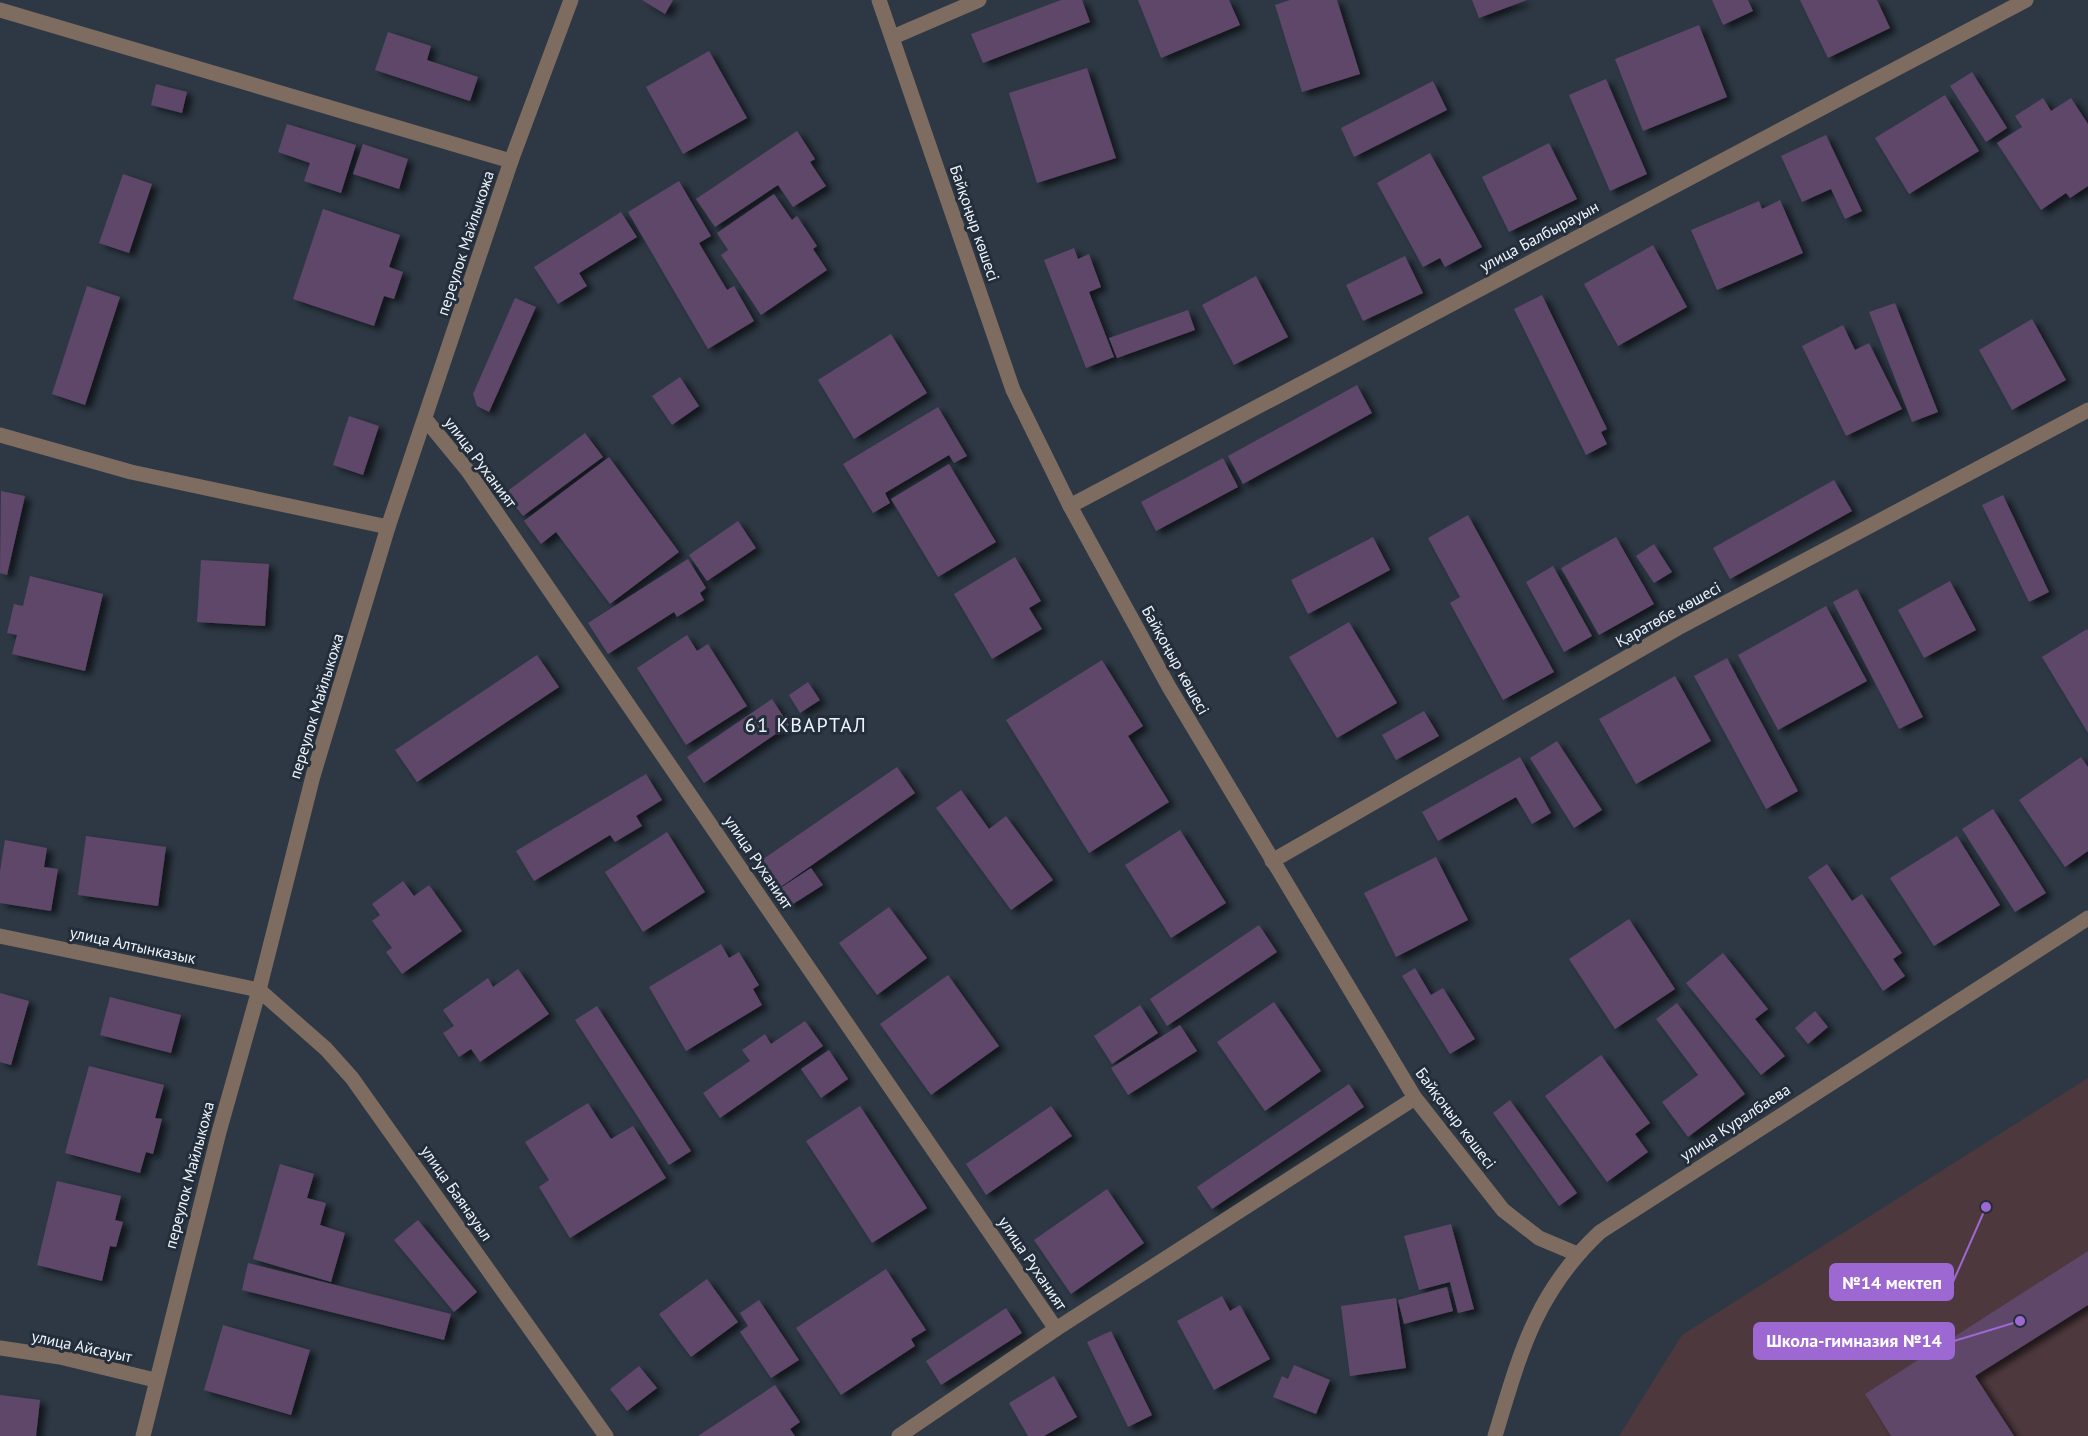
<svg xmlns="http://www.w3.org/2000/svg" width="2088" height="1436" viewBox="0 0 2088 1436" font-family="'PT Sans',sans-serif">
  <defs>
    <filter id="shadow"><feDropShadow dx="6" dy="4" stdDeviation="3" flood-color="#0009"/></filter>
  </defs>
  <rect width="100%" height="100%" fill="#2d3844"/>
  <path fill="#4d383d" d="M2088,1078v358h-469l63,-101z"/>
  <g fill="#5e476a" filter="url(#shadow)">
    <path d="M642,0h31l-8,14z"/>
    <path d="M1061,0h21l8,22 -107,41 -12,-29z"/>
    <path d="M1138,0h91l11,25 -79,33z"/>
    <path d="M1290,0h47l23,74 -58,18 -27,-87z"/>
    <path d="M1472,0h55l-48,18z"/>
    <path d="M1712,0h36l5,11 -30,14z"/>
    <path d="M1800,0h77l13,28 -62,30z"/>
    <path d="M1699,25l28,72 -84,34 -28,-72z"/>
    <path d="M388,32l43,14 -4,14 51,17 -8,24 -95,-31z"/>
    <path d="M709,51l38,67 -64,36 -37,-67z"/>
    <path d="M1087,68l29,90 -79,25 -28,-90z"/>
    <path d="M1972,72l35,56 -21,14 -36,-56z"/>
    <path d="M1606,79l41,95 -37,17 -41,-96z"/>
    <path d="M1433,81l14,29 -93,47 -13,-29z"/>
    <path d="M156,84l31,8 -5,21 -31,-8z"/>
    <path d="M1945,95l34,56 -70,43 -34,-56z"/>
    <path d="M2043,98l8,13 20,-13 17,26v62l-18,12 -4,-5 -25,17 -44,-67 25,-16 -7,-11z"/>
    <path d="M287,124l69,21 -15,48 -37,-12 6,-18 -32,-11z"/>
    <path d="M797,131l18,28 -5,3 16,24 -33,21 -15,-22 -63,42 -19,-28z"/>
    <path d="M1826,135l36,76 -17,8 -14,-30 -29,13 -21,-46z"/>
    <path d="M1549,143l28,56 -68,33 -27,-55z"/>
    <path d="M363,144l45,15 -9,30 -46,-15z"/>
    <path d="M1430,153l52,94 -37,20 -5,-9 -17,9 -46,-84z"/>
    <path d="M123,174l29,10 -23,69 -30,-10z"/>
    <path d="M679,181l32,55 -12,7 28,47 7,-4 20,35 -46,28 -80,-137z"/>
    <path d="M774,194l18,26 5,-4 20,30 -4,3 14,21 -66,45 -40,-60 7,-5 -11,-17z"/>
    <path d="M1780,200l23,53 -86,37 -26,-60 68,-29 3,8z"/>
    <path d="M323,209l77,26 -11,32 14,5 -9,27 -10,-3 -10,30 -81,-27z"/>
    <path d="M621,212l16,25 -58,36 8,13 -29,18 -24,-37z"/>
    <path d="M1653,245l34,62 -69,39 -34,-62z"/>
    <path d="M1074,248l4,11 11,-5 12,33 -12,5 25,65 -28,11 -42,-108z"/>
    <path d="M1405,256l18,37 -60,28 -17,-36z"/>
    <path d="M1256,276l32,61 -54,28 -32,-60z"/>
    <path d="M87,286l33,11 -35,108 -33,-11z"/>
    <path d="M1542,295l65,134 -6,3 6,12 -21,11 -72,-146z"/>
    <path d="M515,298l21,9 -47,105 -12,-6 -4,-12z"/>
    <path d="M1895,303l43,109 -26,10 -43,-110z"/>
    <path d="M1188,310l7,20 -78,28 -8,-20z"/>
    <path d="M2032,319l34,61 -54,30 -33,-60z"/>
    <path d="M1843,325l12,25 14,-7 33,66 -56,27 -44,-90z"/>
    <path d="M891,334l36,59 -73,46 -36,-59z"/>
    <path d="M680,377l19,29 -27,19 -20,-29z"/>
    <path d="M1357,385l15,28 -129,71 -15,-28z"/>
    <path d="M938,407l29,49 -13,7 -5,-8 -64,38 5,10 -17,10 -30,-49z"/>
    <path d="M349,416l30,10 -16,49 -30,-10z"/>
    <path d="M585,433l18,24 -80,59 -18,-23z"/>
    <path d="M609,457l70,95 -69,52 -54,-72 -15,12 -17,-23z"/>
    <path d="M1223,458l15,29 -82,44 -15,-29z"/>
    <path d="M949,464l47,78 -58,35 -47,-78z"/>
    <path d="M1834,480l18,31 -122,68 -17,-31z"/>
    <path d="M1,491l24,5 -18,79 -7,-2z"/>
    <path d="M2003,495l46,97 -20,10 -47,-97z"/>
    <path d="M1468,515l86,157 -51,28 -53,-97 10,-6 -32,-59z"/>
    <path d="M738,521l18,27 -49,33 -18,-26z"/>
    <path d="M1373,537l17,33 -82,44 -17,-34z"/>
    <path d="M1616,537l38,67 -55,31 -38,-67z"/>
    <path d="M1654,544l18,28 -18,11 -18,-27z"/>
    <path d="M1015,557l26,44 -12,7 13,21 -50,30 -38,-65z"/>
    <path d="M688,559l18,29 -6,5 4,7 -27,17 -3,-5 -66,42 -20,-31z"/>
    <path d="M201,560l68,4 -4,62 -68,-4z"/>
    <path d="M1553,566l39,70 -28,16 -38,-70z"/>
    <path d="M30,576l73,18 -18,77 -73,-17 5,-19 -10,-2 7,-29 9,2z"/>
    <path d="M1950,581l26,49 -52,28 -26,-48z"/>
    <path d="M1857,589l66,128 -24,12 -66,-127z"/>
    <path d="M1826,606l41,75 -89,49 -40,-75z"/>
    <path d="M1349,622l48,81 -60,35 -48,-81z"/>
    <path d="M2087,629l1,2v102l-46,-76z"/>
    <path d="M687,635l10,16 11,-7 39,62 -61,39 -49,-77z"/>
    <path d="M537,655l22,32 -142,95 -22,-32z"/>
    <path d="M1727,658l71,133 -32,18 -72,-133z"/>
    <path d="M1102,660l41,66 -15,10 41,66 -80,51 -83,-133z"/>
    <path d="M1675,676l36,65 -75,43 -37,-65z"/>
    <path d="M808,682l12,18 -20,13 -11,-18z"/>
    <path d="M772,699l17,26 -85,58 -17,-26z"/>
    <path d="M1424,711l15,25 -43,24 -14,-25z"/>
    <path d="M1557,741l45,69 -28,18 -44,-70z"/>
    <path d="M1520,757l31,56 -19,11 -16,-27 -78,44 -16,-29z"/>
    <path d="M2081,757l7,10v84l-23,16 -46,-67z"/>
    <path d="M897,767l18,26 -143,100 -19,-27z"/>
    <path d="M646,774l16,26 -26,16 6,10 -27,16 -5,-7 -76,46 -18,-30z"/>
    <path d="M961,790l28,39 17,-13 47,64 -42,30 -75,-102z"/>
    <path d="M1993,809l53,84 -31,19 -53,-83z"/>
    <path d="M1180,830l46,73 -55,35 -46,-73z"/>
    <path d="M667,832l38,60 -62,40 -38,-60z"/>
    <path d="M86,836l80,11 -8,59 -80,-11z"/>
    <path d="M1957,836l43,69 -66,41 -44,-68z"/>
    <path d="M5,840l42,8 -3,19 14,2 -7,42 -51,-8v-32z"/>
    <path d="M1436,857l32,63 -72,37 -32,-64z"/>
    <path d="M1827,864l25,37 10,-7 40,59 -9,6 12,17 -22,15 -75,-114z"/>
    <path d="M811,868l12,17 -33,21 -11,-17z"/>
    <path d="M403,881l11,15 15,-11 33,46 -60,43 -16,-22 6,-4 -20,-27 8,-6 -8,-11z"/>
    <path d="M889,907l38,51 -50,37 -38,-52z"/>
    <path d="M1629,919l46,70 -60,40 -46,-70z"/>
    <path d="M1259,925l18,27 -110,74 -17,-27z"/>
    <path d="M721,944l8,14 10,-6 20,33 -6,4 9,16 -76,46 -37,-64z"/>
    <path d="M1723,953l45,56 -13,10 30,37 -24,19 -75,-92z"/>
    <path d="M1415,968l16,27 12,-7 32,51 -25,15 -48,-78z"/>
    <path d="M518,969l31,45 -69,48 -9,-13 -12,8 -16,-24 11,-7 -11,-16 45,-32 5,9z"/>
    <path d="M948,975l51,71 -68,49 -51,-71z"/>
    <path d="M0,993l29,8 -18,64 -11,-3z"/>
    <path d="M110,997l71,18 -10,38 -71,-18z"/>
    <path d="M1274,1002l47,69 -56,40 -48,-69z"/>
    <path d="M1677,1003l68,91 -57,43 -26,-35 36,-27 -42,-56z"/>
    <path d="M1140,1005l18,28 -46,31 -18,-28z"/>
    <path d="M597,1006l94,145 -22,14 -94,-145z"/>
    <path d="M1815,1011l13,16 -20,17 -13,-16z"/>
    <path d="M805,1021l18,25 -103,72 -17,-25 47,-32 -8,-11 23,-16 6,10z"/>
    <path d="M1180,1025l17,26 -69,44 -17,-27z"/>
    <path d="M829,1050l19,29 -27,19 -20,-29z"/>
    <path d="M1601,1055l49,68 -15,11 13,18 -41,30 -62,-86z"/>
    <path d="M89,1066l75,19 -9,33 7,1 -9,35 -7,-2 -6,21 -75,-20z"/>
    <path d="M1349,1084l15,23 -152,102 -15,-22z"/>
    <path d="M1510,1100l67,93 -18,13 -66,-93z"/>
    <path d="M588,1103l23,36 22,-13 33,52 -96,60 -31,-51 10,-7 -24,-38z"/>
    <path d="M860,1106l67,102 -55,35 -66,-102z"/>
    <path d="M1051,1106l21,30 -86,59 -20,-31z"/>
    <path d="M280,1164l34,10 -7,24 19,5 -6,22 25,8 -14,49 -78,-23z"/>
    <path d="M57,1181l64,15 -6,24 8,2 -7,25 -6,-1 -8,35 -65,-16z"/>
    <path d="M1107,1189l37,54 -73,51 -37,-54z"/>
    <path d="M418,1220l59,72 -23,20 -60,-72z"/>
    <path d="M1451,1224l23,85 -16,4 -8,-31 -31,8 -15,-54z"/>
    <path d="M2088,1251v54l-113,71 39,60h-123l-26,-42z"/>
    <path d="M248,1263l203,51 -7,26 -202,-50z"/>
    <path d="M886,1269l40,61 -15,9 4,7 -74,49 -45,-67z"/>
    <path d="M707,1279l31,43 -47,35 -32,-43z"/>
    <path d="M1447,1287l6,24 -49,13 -6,-24z"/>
    <path d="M1222,1296l8,15 10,-6 30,54 -56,31 -37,-69z"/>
    <path d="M1396,1298l10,70 -56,8 -9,-70z"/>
    <path d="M759,1300l40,60 -28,18 -31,-46 8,-6 -8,-13z"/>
    <path d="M1006,1308l16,25 -81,52 -15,-24z"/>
    <path d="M223,1325l87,25 -19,65 -87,-25z"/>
    <path d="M1111,1331l41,84 -24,12 -41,-85z"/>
    <path d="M1294,1365l36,15 -14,34 -43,-17 9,-21 6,3z"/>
    <path d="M639,1366l18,22 -30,23 -17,-22z"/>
    <path d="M1054,1376l23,41 -33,19h-16l-19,-33z"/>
    <path d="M775,1385l25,37 -10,7 5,7h-97z"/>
    <path d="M0,1395l40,5 -4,36h-36z"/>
  </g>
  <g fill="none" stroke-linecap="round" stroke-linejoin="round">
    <g stroke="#7e6c61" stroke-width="15">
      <path d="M879,0l134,390 57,116 99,181 246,411 88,112 36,28 38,16"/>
      <path d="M0,10l511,151"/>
      <path d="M893,37l86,-37"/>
      <path d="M426,420l42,51 588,858"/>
      <path d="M0,435l131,37 257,55"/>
      <path d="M1070,506l956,-506"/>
      <path d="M1272,861l406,-233 410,-218"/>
      <path d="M0,936l259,54 67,59 26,29 254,358"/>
      <path d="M0,1348l60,9 95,23"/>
      <path d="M143,1436l76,-304 40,-142 54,-214 75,-249 123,-366 60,-161"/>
      <path d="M899,1436l157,-107 359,-231"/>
      <path d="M1495,1436c25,-82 40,-143 105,-204l488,-314"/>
    </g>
  </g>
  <g text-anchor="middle" stroke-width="6" stroke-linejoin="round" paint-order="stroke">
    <g font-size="16" fill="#edf4fc" stroke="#232e3a">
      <text transform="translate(975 223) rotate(71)" y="6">Байқоңыр көшесі</text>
      <text transform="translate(1539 236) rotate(-28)" y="6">улица Балбырауын</text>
      <text transform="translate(465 243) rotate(-72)" y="6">переулок Майлыкожа</text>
      <text transform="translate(481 462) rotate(53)" y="6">улица Руханият</text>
      <text transform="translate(1668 614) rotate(-29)" y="6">Қаратөбе көшесі</text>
      <text transform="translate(1176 660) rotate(61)" y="6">Байқоңыр көшесі</text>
      <text transform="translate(316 706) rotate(-73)" y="6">переулок Майлыкожа</text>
      <text transform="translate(759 862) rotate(56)" y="6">улица Руханият</text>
      <text transform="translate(133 945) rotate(12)" y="6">улица Алтынказык</text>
      <text transform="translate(1456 1118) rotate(53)" y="6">Байқоңыр көшесі</text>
      <text transform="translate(1735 1122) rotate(-33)" y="6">улица Куралбаева</text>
      <text transform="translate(189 1175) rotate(-75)" y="6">переулок Майлыкожа</text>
      <text transform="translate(457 1193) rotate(55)" y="6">улица Баянауыл</text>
      <text transform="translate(1033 1263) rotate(56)" y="6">улица Руханият</text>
      <text transform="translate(82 1346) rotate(12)" y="6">улица Айсауыт</text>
    </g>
    <g font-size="20" letter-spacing="1.5" fill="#edf4fc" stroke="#232e3a">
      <text x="806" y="732">61 КВАРТАЛ</text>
    </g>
  </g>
  <path fill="none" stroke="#9d68d1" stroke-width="2" d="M1986 1207L1953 1282M2020 1321L1954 1341"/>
  <g fill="#9d68d1" stroke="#232e3a" stroke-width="2">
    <circle cx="1986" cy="1207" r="6"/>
    <circle cx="2020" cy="1321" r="6"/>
  </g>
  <g fill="#9d68d1" stroke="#9d68d1" stroke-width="2">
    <rect x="1830" y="1264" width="123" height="36" rx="6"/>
    <rect x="1754" y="1323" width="200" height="36" rx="6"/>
  </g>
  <g font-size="18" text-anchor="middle" font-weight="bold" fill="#fff">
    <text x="1892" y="1289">№14 мектеп</text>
    <text x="1854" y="1347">Школа-гимназия №14</text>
  </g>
</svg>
